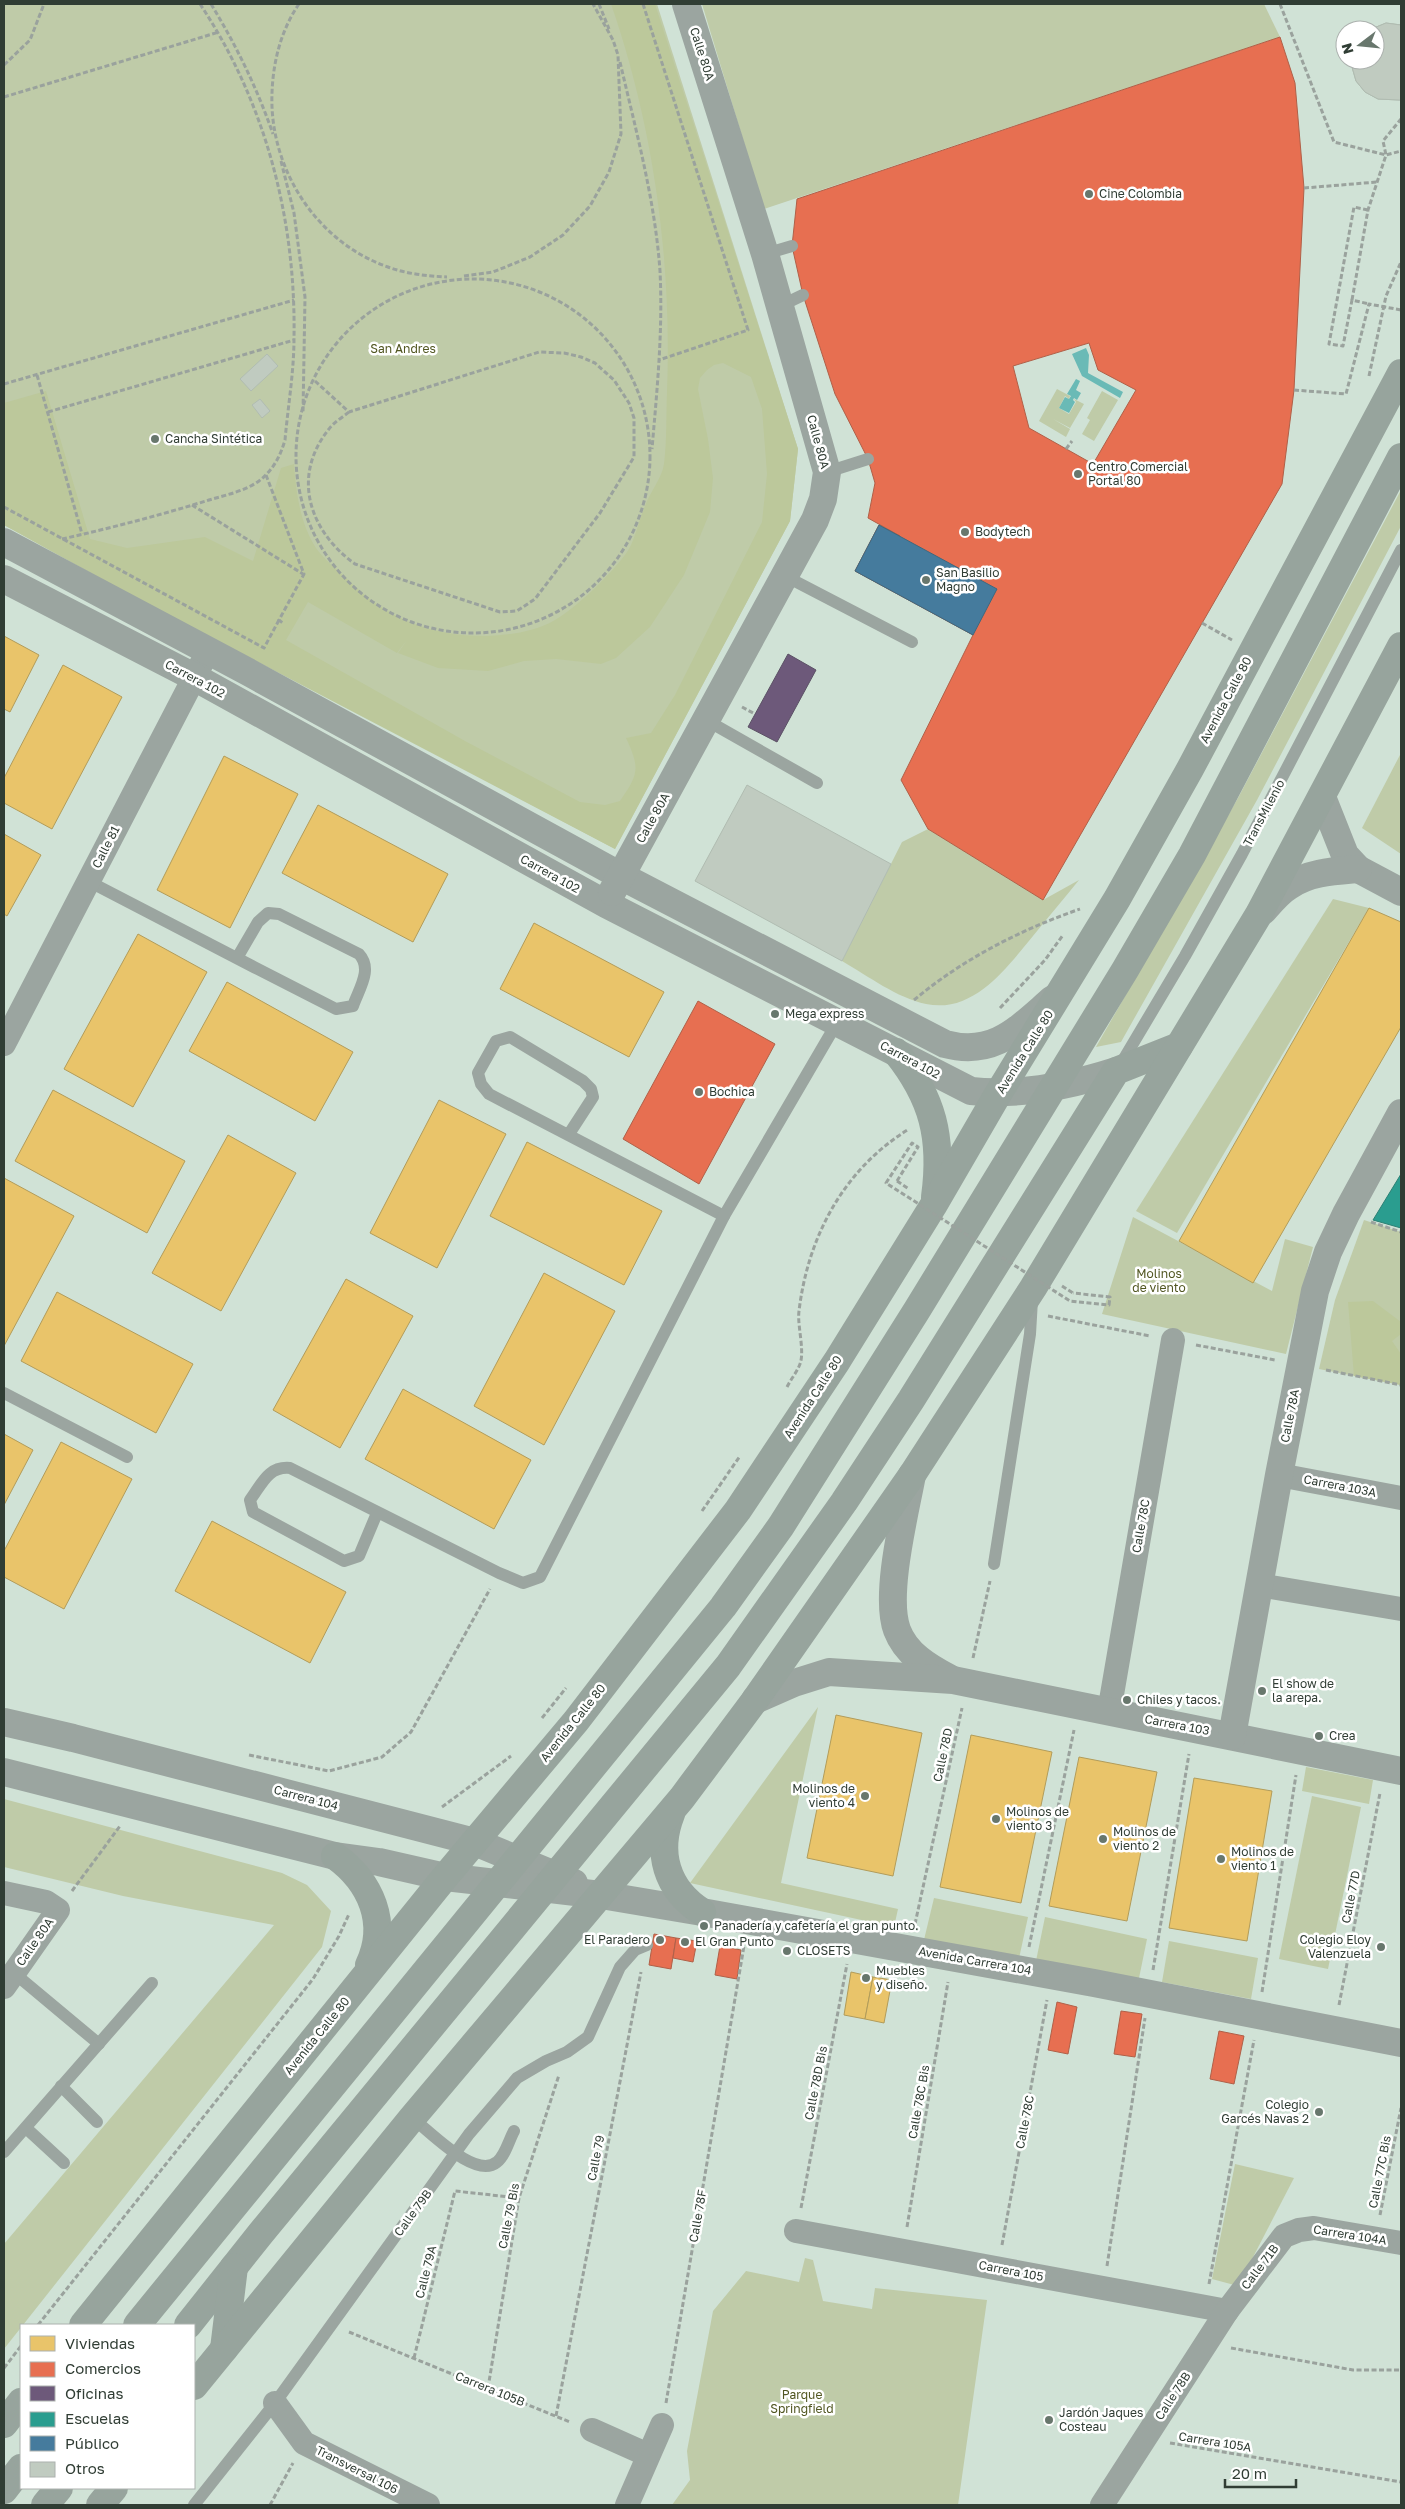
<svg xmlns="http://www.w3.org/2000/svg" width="1405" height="2509" viewBox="0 0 1405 2509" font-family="'Golos Text',sans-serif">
  <rect width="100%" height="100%" fill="#d0e2d6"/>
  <g fill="#bfcba8">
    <path d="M4,4h653l141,445 -8,72 -175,328 -611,-324z"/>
    <path d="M702,4h562l16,33 -516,172z"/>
    <path d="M1057,389l13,7 -1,3 -4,-3 -6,12 10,6 7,-12 -2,-3 10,5 -14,24 -17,-9 17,10 -4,8 -27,-16z"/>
    <path d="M1102,391l16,9 -24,41 -12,-7 8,-14 -3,-2z"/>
    <path d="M1401,490v36l-144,274 -136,242 -25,5 142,-249z"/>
    <path d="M1401,753v101l-39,-26z"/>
    <path d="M928,829l115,71 36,-20c-15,19 -31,37 -46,56 -26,31 -59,78 -107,68 -29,-6 -58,-28 -84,-43l60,-119z"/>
    <path d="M1333,899l36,9 -192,325 -41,-22z"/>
    <path d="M1133,1217l139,74 13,-52 28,8 -27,107 -184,-40z"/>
    <path d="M1364,1220l37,12v153l-82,-16 16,-69z"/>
    <path d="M818,1707l-37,176 117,26 -4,18 -204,-44z"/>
    <path d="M1306,1767l67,13 -4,24 -67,-13z"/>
    <path d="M1312,1796l49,11 -33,162 -49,-10z"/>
    <path d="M4,1799l278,74 25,12 24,26 -9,36 -318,402v-105l270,-319 -151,-29 -119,-29z"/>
    <path d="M934,1898l94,19 -10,46 -95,-19z"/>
    <path d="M1045,1917l102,22 -9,44 -102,-22z"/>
    <path d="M1169,1941l89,17 -7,41 -89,-17z"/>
    <path d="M1235,2164l59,14 -56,108 -26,-7z"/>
    <path d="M805,2258l8,2 10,41 49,8 3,-21 112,12 -29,205h-286l18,-25 -3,-29 26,-140 33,-40 53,11z"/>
  </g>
  <g fill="#bcc89b" fill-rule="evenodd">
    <path d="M611,4h44l143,445 -8,72 -175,328 -483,-253 -128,-71v-122l42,-12 44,148 37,9 78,-11 48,24 28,-93 13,-4c2,29 6,59 22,84 7,10 19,20 29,29 41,41 83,59 141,59 24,-1 48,-4 69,-16 15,-9 28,-21 40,-32 12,-12 25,-25 34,-39 7,-13 10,-29 16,-43 5,-14 17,-28 19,-42 3,-23 2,-48 3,-72 5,-131 -13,-264 -56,-388zM723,363l28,14 11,32 5,65 -5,48 -87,173 -24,38 -25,5c14,30 13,36 -6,63l-15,4 -25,-3 -115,-61 -179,-101 22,-38 89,51 10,-13 -9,13 40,15 50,3 36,-10 32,-2 45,5 15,-6 34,-31 34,-52 26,-63 3,-34 -5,-39 -10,-50 2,-11 7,-8 7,-5z"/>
    <path d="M1373,1301l28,21v12l-9,7 9,13v31l-47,-9 -6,-74z"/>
  </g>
  <g fill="#6abab6">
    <path d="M1086,348l3,7 -1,18 35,19 -3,6 -38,-22 -10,-22z"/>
    <path d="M1076,379l4,2 -4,9 5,3 -4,7 -3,-2 -1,2 2,2 -6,11 -10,-5 6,-11 4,2 2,-3 -4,-2z"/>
  </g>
  <g fill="#e9c46a" stroke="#b29c5a">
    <path d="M4,636l35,19 -29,57 -6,-3z"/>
    <path d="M63,665l59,32 -70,132 -48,-26v-25z"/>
    <path d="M224,756l74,38 -68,134 -73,-38z"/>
    <path d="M318,805l130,69 -35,68 -131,-69z"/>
    <path d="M4,834l37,21 -34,61 -3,-2z"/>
    <path d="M1369,908l32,14v105l-148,256 -74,-42z"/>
    <path d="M534,923l130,69 -35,65 -129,-68z"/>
    <path d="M138,934l69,38 -74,135 -69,-38z"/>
    <path d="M227,982l126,70 -38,69 -126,-70z"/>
    <path d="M53,1090l132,71 -38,72 -132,-72z"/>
    <path d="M439,1100l67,34 -69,134 -67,-35z"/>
    <path d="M228,1135l68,38 -75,138 -69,-38z"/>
    <path d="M527,1142l135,69 -38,74 -134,-69z"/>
    <path d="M4,1178l70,38 -70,130z"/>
    <path d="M544,1273l71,38 -71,134 -70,-39z"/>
    <path d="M346,1279l67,37 -73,132 -67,-38z"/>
    <path d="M57,1292l136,72 -37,69 -135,-72z"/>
    <path d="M403,1389l128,71 -37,69 -129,-70z"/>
    <path d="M4,1434l29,16 -29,55z"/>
    <path d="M61,1442l71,37 -68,130 -60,-32v-26z"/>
    <path d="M212,1521l134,71 -36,71 -135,-72z"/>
    <path d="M836,1715l86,18 -29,143 -86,-18z"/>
    <path d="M971,1735l81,17 -31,151 -81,-16z"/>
    <path d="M1079,1757l78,15 -30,149 -78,-15z"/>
    <path d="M1194,1778l78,13 -25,150 -78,-13z"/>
    <path d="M851,1972l22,5 -8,42 -21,-4z"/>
    <path d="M873,1977l19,3 -8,43 -19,-4z"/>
  </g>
  <g fill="#e76f51" stroke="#b06048" fill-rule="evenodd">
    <path d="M1280,37l15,46 9,105 -10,202 -12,94 -239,416 -115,-71 -27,-49 72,-145 -118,-64 24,-46 21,11 -32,-18 7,-35 -7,-24 -33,-65 -32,-99 -11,-49 5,-47zM1089,343l9,27 38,20 -43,74 -64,-36 -16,-62z"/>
    <path d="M698,1001l77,43 -76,140 -76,-45z"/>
    <path d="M654,1934l22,4 -5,31 -22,-4z"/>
    <path d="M676,1938l21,3 -4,21 -20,-4z"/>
    <path d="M720,1946l21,4 -4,29 -22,-4z"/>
    <path d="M1057,2002l20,5 -9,47 -20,-4z"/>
    <path d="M1121,2011l21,3 -7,43 -21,-3z"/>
    <path d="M1219,2031l25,5 -10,48 -24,-5z"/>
  </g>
  <path fill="#6d597a" stroke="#5b5165" d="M788,654l28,16 -39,72 -29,-15z"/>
  <path fill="#2a9d8f" stroke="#2c8074" d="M1401,1174v54l-28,-8z"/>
  <path fill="#457b9d" stroke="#3f687e" d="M879,525l118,64 -24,46 -118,-64z"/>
  <g fill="#c0cbc0" stroke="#b0bcb1">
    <path d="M1386,23l15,2v75h-2l-21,-1 -13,-7 -9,-11 -4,-14v-7h23v-30h-6z"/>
    <path d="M1386,23l15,2v75h-2l-21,-1 -13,-7 -9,-11 -4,-14v-7h23v-30h-6z"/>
    <path d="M267,354l11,12 -27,25 -11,-12z"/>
    <path d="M260,399l10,12 -8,7 -10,-13z"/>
    <path d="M747,785l144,79 -49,97 -147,-80z"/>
  </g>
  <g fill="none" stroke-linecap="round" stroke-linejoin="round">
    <g stroke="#9aa29d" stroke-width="3" stroke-dasharray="5 2.5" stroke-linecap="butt">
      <path d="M211,4c25,41 46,84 62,130"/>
      <path d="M299,4c-18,26 -26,58 -27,89 -3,75 44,149 116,174 19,7 39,9 59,10"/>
      <path d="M599,4l10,25"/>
      <path d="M643,4l105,326 -89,30"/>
      <path d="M1280,4l54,138 52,13 -3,-14 18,-22"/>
      <path d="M620,62c16,69 35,138 40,209 3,60 -3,119 -8,178"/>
      <path d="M4,65l26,-25 14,-36"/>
      <path d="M4,97l215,-65"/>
      <path d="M281,161l13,52 11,84 -2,116"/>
      <path d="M1304,188l73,-6"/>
      <path d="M1368,210l-14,-3 -25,137 14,2 9,-46 17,4"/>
      <path d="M464,276l29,-4 37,-15 33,-22 27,-29 19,-34 12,-38 -3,-79 -5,-15 -20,-36"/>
      <circle cx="473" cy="456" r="177"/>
      <path d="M1352,300l16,-90 18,-55 15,-4"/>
      <path d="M37,375l45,159"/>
      <path d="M1369,376l17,-80 15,-34"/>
      <path d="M315,381l34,31 190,-60 25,1 17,4 14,6 19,17 15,23 5,15v39l-34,56 -65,86 -18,12 -17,1 -145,-48c-46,-33 -64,-88 -26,-135 5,-7 14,-12 20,-17"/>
      <path d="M4,384l290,-84"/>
      <path d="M48,412l246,-72"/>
      <path d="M1066,449l6,-8"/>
      <path d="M266,475l38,99 -25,46 5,4"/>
      <path d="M192,505l111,69"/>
      <path d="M4,507l260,141 15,-28"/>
      <path d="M62,539c49,-11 99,-24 147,-39 17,-5 36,-9 50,-19 14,-11 21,-24 26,-41 3,-34 9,-68 9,-102 2,-118 -28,-235 -94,-334"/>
      <path d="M1202,623l30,17"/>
      <path d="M742,707l13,7"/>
      <path d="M914,1000c49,-41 106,-70 166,-91"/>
      <path d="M1000,1008l45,-48 18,-25"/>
      <path d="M897,1181l12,8"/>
      <path d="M1371,1222l30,10"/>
      <path d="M1062,1286l11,7"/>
      <path d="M1048,1316l102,20"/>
      <path d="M1196,1345l79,15"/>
      <path d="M1326,1370l75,15"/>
      <path d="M787,1387c4,-8 10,-15 13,-23 5,-13 -3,-39 -1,-53 9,-75 45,-142 110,-182"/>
      <path d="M702,1511l38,-55"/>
      <path d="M973,1658l17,-77"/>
      <path d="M542,1718l24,-30"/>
      <path d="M249,1755l80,16 53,-14 29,-25 79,-143"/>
      <path d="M442,1807l69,-51"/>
      <path d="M72,1891l48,-65"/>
      <path d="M915,1924l47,-216"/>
      <path d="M1029,1947l45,-217"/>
      <path d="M1153,1970l36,-216"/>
      <path d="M1262,1992l34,-217"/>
      <path d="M1339,2005l41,-212"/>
      <path d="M801,2208l46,-244"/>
      <path d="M1380,2215l21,-107"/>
      <path d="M907,2227l41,-245"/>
      <path d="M1002,2245l45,-245"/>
      <path d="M1107,2266l38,-248"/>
      <path d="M1209,2284l45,-244"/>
      <path d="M38,2325l275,-346 26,-43 10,-22"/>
      <path d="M349,2332l221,90"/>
      <path d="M1231,2348l122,22h48"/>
      <path d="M414,2358l41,-167 64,7"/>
      <path d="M4,2368l17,-22"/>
      <path d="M488,2388l31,-190 40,-123"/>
      <path d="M666,2403l78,-457"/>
      <path d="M556,2416l85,-444"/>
      <path d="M1170,2443l231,39"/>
      <path d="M270,2505l23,-42"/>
    </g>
    <g stroke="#9ba5a0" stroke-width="12">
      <path d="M765,254l27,-8"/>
      <path d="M780,306l23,-11"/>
      <path d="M827,472l41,-13"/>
      <path d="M785,576l127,66"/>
      <path d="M706,720l111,63"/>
      <path d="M88,881c83,43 165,86 248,128l17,-3c6,-17 20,-37 6,-52l-80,-40 -11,-1 -10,9 -21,36"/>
      <path d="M1119,1067l66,-111 57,-102 159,-304"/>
      <path d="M569,1134l24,-37 -2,-8 -8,-8 -73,-44 -14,4 -18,32 3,11 8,10 235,122"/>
      <path d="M4,1393l123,64"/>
      <path d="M377,1513l-18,43 -15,5 -91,-49 -3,-12c12,-16 18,-34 40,-32l209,105 24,10 17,-6 184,-361 114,-195"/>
      <path d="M994,1564l36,-230 2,-34"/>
      <path d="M14,1973l85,71"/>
      <path d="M61,2086l36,36"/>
      <path d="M412,2118c18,13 63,62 85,44 8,-6 12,-22 17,-31"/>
      <path d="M26,2128l38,35"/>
      <path d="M4,2152l148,-169"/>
      <path d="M194,2505l81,-102 194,-269 48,-56 29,-17 21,-9 21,-15 32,-70 15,-17 12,-5"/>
    </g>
    <g stroke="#9ba5a0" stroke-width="24">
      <path d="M4,1044l204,-393"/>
      <path d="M1279,1475l122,23"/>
      <path d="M1259,1585l142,24"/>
      <path d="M1109,1712l64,-372"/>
      <path d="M4,1893l42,9 12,8 -54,77"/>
      <path d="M796,2231l431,80"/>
      <path d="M275,2403l29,40 124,62"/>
      <path d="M592,2430l56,25"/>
      <path d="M627,2505l35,-80"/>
      <path d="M1102,2505l125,-194 57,-75 15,-6 15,-2 87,15"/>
    </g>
    <g stroke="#9ba5a0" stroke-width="28">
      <path d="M4,542l246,131 371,203 324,168c49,13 73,-15 108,-45"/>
      <path d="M4,579l190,98 412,227 365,187c48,5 98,-5 145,-20"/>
      <path d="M1322,797l23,58 13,14 43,23"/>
      <path d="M612,892l203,-372 8,-21 4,-27 -62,-218 -79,-250"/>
      <path d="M1263,911c8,-9 16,-19 26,-25 20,-14 46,-15 69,-17"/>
      <path d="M912,1475c-7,38 -28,120 -15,155 9,24 31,37 52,48"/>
      <path d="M755,1700l39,-17 35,-11 124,8 448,91"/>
      <path d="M4,1722l69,16 402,104 99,41"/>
      <path d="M1232,1736l47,-261 36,-184 13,-39 18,-38 55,-101"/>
      <path d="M4,1772l331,84 44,6 66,15 156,18 101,17 392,71 307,60"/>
    </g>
    <g stroke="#97a49d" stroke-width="28">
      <path d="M896,1052c37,46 47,86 39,145"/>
      <path d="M671,1814c-15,38 -5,75 31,98"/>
      <path d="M335,1856c36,26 54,67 34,109"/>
      <path d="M83,2325l362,-448 131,-156 162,-211 99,-149 96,-155 65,-112 119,-195 73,-130 211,-396"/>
      <path d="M137,2325l586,-718 58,-81 136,-216 208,-340 67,-115 209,-398"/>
      <path d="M188,2325l73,-92 467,-567 116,-164 67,-102 205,-329 63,-25"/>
      <path d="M224,2349l10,-82"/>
      <path d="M194,2386l218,-268 270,-320 73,-98 157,-225 121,-187 226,-374 142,-268"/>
      <path d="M4,2424l17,-22"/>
      <path d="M4,2490l17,-22"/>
      <path d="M45,2505l14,-17"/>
      <path d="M100,2505l14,-17"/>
    </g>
    <g stroke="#9aa29d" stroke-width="3" stroke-dasharray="5 2.5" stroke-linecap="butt">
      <path d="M1294,390l52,4 23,-90 32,6"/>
      <path d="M897,1181l21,-34 -6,-4 -26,40 184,118 39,4 1,-8 -37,-4"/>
    </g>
  </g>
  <g fill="#68776d" stroke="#fff" stroke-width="2">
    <circle cx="1089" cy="194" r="5"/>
    <circle cx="155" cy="439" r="5"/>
    <circle cx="1078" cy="474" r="5"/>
    <circle cx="965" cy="532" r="5"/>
    <circle cx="926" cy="580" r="5"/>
    <circle cx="775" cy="1014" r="5"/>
    <circle cx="699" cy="1092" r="5"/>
    <circle cx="1262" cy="1691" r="5"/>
    <circle cx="1127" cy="1700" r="5"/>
    <circle cx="1319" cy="1736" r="5"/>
    <circle cx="865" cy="1796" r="5"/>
    <circle cx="996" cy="1819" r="5"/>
    <circle cx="1103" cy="1839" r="5"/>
    <circle cx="1221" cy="1859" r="5"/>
    <circle cx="704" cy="1926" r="5"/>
    <circle cx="660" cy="1940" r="5"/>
    <circle cx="685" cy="1942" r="5"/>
    <circle cx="1381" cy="1947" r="5"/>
    <circle cx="787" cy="1951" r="5"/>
    <circle cx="866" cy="1978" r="5"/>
    <circle cx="1319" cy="2112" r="5"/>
    <circle cx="1049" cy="2420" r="5"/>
  </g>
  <g text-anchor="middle" stroke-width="5" stroke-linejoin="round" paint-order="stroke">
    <g font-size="12" fill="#303d34" stroke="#fff">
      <text transform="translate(702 54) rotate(72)" y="4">Calle 80A</text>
      <text transform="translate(818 442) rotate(75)" y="4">Calle 80A</text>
      <text transform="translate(195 679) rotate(28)" y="4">Carrera 102</text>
      <text transform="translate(1226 700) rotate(-62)" y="4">Avenida Calle 80</text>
      <text transform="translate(1264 813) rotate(-62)" y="4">TransMilenio</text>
      <text transform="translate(653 818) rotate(-61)" y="4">Calle 80A</text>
      <text transform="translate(106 847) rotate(-63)" y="4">Calle 81</text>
      <text transform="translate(550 874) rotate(29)" y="4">Carrera 102</text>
      <text transform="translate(1025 1052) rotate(-58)" y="4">Avenida Calle 80</text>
      <text transform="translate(910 1060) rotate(28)" y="4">Carrera 102</text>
      <text transform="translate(813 1397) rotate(-57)" y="4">Avenida Calle 80</text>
      <text transform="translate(1290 1416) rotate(-79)" y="4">Calle 78A</text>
      <text transform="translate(1340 1486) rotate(11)" y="4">Carrera 103A</text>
      <text transform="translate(1141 1526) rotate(-80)" y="4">Calle 78C</text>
      <text transform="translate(573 1723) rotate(-51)" y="4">Avenida Calle 80</text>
      <text transform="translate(1177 1725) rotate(11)" y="4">Carrera 103</text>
      <text transform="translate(943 1755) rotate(-78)" y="4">Calle 78D</text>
      <text transform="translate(306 1798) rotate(15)" y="4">Carrera 104</text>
      <text transform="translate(1351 1897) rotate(-79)" y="4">Calle 77D</text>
      <text transform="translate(35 1942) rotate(-55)" y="4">Calle 80A</text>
      <text transform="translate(975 1961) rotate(10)" y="4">Avenida Carrera 104</text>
      <text transform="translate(317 2036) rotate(-51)" y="4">Avenida Calle 80</text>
      <text transform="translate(816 2083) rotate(-79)" y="4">Calle 78D Bis</text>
      <text transform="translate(919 2102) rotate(-80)" y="4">Calle 78C Bis</text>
      <text transform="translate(1025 2122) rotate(-79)" y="4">Calle 78C</text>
      <text transform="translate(596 2158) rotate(-79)" y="4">Calle 79</text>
      <text transform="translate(1380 2172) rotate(-79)" y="4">Calle 77C Bis</text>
      <text transform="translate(413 2213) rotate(-54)" y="4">Calle 79B</text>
      <text transform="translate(509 2216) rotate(-79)" y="4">Calle 79 Bis</text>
      <text transform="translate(698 2216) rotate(-80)" y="4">Calle 78F</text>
      <text transform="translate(1350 2235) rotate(9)" y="4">Carrera 104A</text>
      <text transform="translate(1260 2267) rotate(-53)" y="4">Calle 71B</text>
      <text transform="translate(1011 2271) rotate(11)" y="4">Carrera 105</text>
      <text transform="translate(426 2272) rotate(-76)" y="4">Calle 79A</text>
      <text transform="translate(490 2389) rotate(22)" y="4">Carrera 105B</text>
      <text transform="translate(1173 2396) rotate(-57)" y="4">Calle 78B</text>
      <text transform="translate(1215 2442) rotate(9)" y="4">Carrera 105A</text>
      <text transform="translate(357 2470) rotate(27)" y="4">Transversal 106</text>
    </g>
    <g font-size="12" fill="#303d34" stroke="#fff" text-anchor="start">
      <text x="1099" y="198">Cine Colombia</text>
      <text x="165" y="443">Cancha Sintética</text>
      <text x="1088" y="471">Centro Comercial<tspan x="1088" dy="14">Portal 80</tspan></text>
      <text x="975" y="536">Bodytech</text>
      <text x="936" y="577">San Basilio<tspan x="936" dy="14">Magno</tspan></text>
      <text x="785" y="1018">Mega express</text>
      <text x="709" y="1096">Bochica</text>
      <text x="1272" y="1688">El show de<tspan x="1272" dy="14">la arepa.</tspan></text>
      <text x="1137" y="1704">Chiles y tacos.</text>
      <text x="1329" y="1740">Crea</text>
      <text x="855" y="1793" text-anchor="end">Molinos de<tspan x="855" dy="14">viento 4</tspan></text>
      <text x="1006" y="1816">Molinos de<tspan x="1006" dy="14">viento 3</tspan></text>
      <text x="1113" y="1836">Molinos de<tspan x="1113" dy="14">viento 2</tspan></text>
      <text x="1231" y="1856">Molinos de<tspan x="1231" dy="14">viento 1</tspan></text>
      <text x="714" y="1930">Panadería y cafetería el gran punto.</text>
      <text x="650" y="1944" text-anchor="end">El Paradero</text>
      <text x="1371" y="1944" text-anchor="end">Colegio Eloy<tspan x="1371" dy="14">Valenzuela</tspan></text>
      <text x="695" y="1946">El Gran Punto</text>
      <text x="797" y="1955">CLOSETS</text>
      <text x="876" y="1975">Muebles<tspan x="876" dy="14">y diseño.</tspan></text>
      <text x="1309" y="2109" text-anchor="end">Colegio<tspan x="1309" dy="14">Garcés Navas 2</tspan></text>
      <text x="1059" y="2417">Jardón Jaques<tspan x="1059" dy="14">Costeau</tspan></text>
    </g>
    <g font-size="12" fill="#515621" stroke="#fff">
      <text x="403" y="353">San Andres</text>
      <text x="1159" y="1278">Molinos<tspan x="1159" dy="14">de viento</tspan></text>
      <text x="802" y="2399">Parque<tspan x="802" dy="14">Springfield</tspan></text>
    </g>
  </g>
  <rect width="1405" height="2509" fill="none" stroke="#303d34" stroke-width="10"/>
  <rect x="20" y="2324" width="175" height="165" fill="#ffffff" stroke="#acb1ae"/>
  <rect x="30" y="2336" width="25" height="15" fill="#e9c46a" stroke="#acb1ae"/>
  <text x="65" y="2349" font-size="15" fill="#303d34">Viviendas</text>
  <rect x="30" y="2362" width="25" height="15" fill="#e76f51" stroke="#acb1ae"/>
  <text x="65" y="2374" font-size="15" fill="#303d34">Comercios</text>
  <rect x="30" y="2386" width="25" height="15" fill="#6d597a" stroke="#acb1ae"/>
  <text x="65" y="2399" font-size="15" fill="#303d34">Oficinas</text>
  <rect x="30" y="2412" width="25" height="15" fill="#2a9d8f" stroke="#acb1ae"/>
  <text x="65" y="2424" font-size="15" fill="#303d34">Escuelas</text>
  <rect x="30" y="2436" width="25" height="15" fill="#457b9d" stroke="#acb1ae"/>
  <text x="65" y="2449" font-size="15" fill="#303d34">Público</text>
  <rect x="30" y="2462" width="25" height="15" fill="#c0cbc0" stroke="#acb1ae"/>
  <text x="65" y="2474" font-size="15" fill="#303d34">Otros</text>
  <g transform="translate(1360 45) rotate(254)"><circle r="24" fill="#ffffff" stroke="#acb1ae"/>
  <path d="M0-4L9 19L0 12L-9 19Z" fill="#68776d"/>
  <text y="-8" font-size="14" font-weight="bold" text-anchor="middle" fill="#303d34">N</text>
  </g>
  <path d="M1225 2479v8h71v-8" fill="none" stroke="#303d34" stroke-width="2.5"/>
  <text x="1232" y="2479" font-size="15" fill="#303d34" stroke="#ffffff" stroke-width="4" paint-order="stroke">20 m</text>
</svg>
